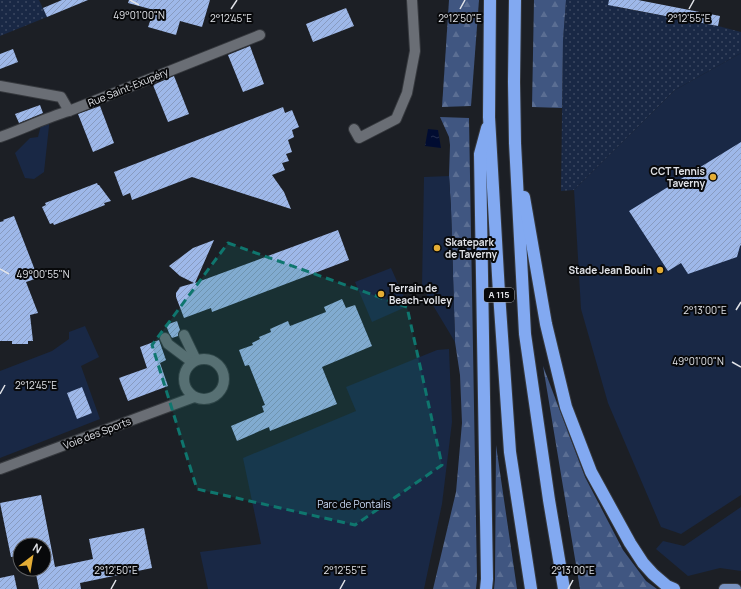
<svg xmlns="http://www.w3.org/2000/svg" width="741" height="589" viewBox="0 0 741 589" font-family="Manrope,sans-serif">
  <defs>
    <pattern id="grass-dots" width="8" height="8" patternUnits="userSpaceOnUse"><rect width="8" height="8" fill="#192845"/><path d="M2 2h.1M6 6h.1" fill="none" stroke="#3a4760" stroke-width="1.8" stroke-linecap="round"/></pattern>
    <pattern id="forest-firs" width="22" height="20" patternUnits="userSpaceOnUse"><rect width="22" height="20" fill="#405681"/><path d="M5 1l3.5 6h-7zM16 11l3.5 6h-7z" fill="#5b6e93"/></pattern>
    <pattern id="water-ripples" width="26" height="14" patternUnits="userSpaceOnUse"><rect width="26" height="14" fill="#010c31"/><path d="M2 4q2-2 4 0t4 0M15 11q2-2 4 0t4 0" fill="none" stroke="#262f4f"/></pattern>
    <pattern id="building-hatch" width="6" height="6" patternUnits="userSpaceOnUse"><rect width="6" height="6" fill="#9eb8e9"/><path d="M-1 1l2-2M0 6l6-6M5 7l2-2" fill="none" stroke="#889bc0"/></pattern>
  </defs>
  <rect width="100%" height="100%" fill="#1c1f25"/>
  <g fill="url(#grass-dots)">
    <path d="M0,0h39l8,17 -47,19z"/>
    <path d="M566,0h51l-1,7 102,19 23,6v21l-66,37 -101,100 -13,1 2,-151z"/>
  </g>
  <g fill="url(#forest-firs)">
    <path d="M449,0h30l-8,106 -29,1z"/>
    <path d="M534,0h32l-3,40 -1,68 -30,-1z"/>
    <path d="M440,117l29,1 8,461 -1,10h-43l23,-97 6,-69 -2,-48 -5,-33 -4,-133 -2,-33 1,-31 -1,-8z"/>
    <path d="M543,366l42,111 38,73 23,31 11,8h-77z"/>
    <path d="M496,445l21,144h-23l1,-10z"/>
  </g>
  <g fill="#192845">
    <path d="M741,53v442l-60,39 -20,-7 -53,-124 -27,-94 -7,-119 101,-100z"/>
    <path d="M50,117l-6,55 -10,7 -9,-1 -10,-25 15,-15 8,-1 4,-16z"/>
    <path d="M449,176l2,33 4,133 -33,-55 2,-110z"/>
    <path d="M391,268l17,38 -36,16 -17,-40z"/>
    <path d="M85,326l14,31 -18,9 19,53 -100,39v-87l52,-20 17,-12v-7z"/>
    <path d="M449,349l3,73 -10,82 -18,85h-216l-8,-37 61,-8 -18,-86 113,-47 -10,-24 91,-37z"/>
    <path d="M741,507v64l-21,-3 -32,8 -32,-27 7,-8 21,5z"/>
  </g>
  <path fill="url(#water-ripples)" d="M428,129l10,1 3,18 -16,-2z"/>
  <g fill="url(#building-hatch)">
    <path d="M62,0h26l-41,17 -4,-9z"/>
    <path d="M129,0h81l-8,27 -22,-6 -4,14 -28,-8 6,-17 -26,-7z"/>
    <path d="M609,0h29l82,16 -2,10 -110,-21z"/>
    <path d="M346,8l8,18 -41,16 -7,-18z"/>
    <path d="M250,46l14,38 -21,8 -15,-37z"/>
    <path d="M13,49l5,13 -18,7v-15z"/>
    <path d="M174,76l15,38 -21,8 -15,-37z"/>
    <path d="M40,105l3,8 -24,10 -4,-9z"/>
    <path d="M100,106l14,37 -21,9 -15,-38z"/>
    <path d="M283,107l2,6 7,-3 7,17 -7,3 2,7 -6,3 4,12 -6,2 3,7 -7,2 3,7 -13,5 12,17 7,17 -99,-32 -60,23 -2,-7 -7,3 -9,-24z"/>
    <path d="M741,142v103l-1,1 -3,11 -49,17 -7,-11 -13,8 -39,-60z"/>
    <path d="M97,183l1,2h1l12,16 -7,2 1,2 -51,20 -1,-2 -3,1 -8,-17 4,-2 -1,-2z"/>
    <path d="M14,216l24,62 -12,4 12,31 -8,2 3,26h-5v3h-16v-3h-12v-119l4,-1 -1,-1z"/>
    <path d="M338,230l11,30 -137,52 -1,-4 -27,10 -8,-21v-4l4,-6 14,-4 -14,-7 -11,-10 24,-18 21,-8 -19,43z"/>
    <path d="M342,299l4,9 9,-3 17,41 -50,21 15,37 -67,27 -1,-4 -32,14 -6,-15 33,-14 -2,-6 3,-1 -16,-40 -4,1 -6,-16 14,-5 -1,-2 8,-4 -1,-2 12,-5 -1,-3 18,-8 2,5 36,-14 -2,-5z"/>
    <path d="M177,321l3,9 -2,4v2l-6,2 -3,-5 -3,-8z"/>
    <path d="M159,340l7,20 -6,3 8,23 -40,15 -9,-23 28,-10 -7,-21z"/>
    <path d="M82,387l10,26 -15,6 -10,-26z"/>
    <path d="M41,495l14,72 38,-8 -4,-20 55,-11 8,40 -72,15 1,6h-42l-4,-20h9v-24h-24v11l-9,1 -11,-54z"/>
    <path d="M14,575l3,14h-17v-11z"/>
  </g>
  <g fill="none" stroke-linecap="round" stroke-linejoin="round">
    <g stroke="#36393e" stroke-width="12">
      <g id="minor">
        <path d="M0,86l61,11 8,14"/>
        <path d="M354,129l5,9 37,-19 11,-26 8,-42 -3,-51"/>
        <path d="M0,137c23,-8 45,-19 69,-26l191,-76"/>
        <path d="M184,335l12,25"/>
        <path d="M165,338l3,6 24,18"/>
        <circle cx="204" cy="379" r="20"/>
        <path d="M0,469l194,-72"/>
      </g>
    </g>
    <g stroke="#36393e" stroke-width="12">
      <path id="major" d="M724,589h12"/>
    </g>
    <g stroke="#36393e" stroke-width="14">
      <g id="highway">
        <path d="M490,0l-1,117 10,176 11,159 21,137"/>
        <path d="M515,0l-1,82 1,61 10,191 24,166 15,89"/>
        <path d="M524,197l22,127 20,83 25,65 39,71 13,20 10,11 14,12 7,3"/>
        <path d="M486,589l1,-10 -7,-425 7,-26"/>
      </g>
    </g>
    <use href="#minor" stroke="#6a6e75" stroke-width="10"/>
    <use href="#major" stroke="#7891bf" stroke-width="10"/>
    <use href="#highway" stroke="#82a9f1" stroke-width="12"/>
  </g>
  <path fill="#0f766e" fill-opacity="0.2" stroke="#0f766e" stroke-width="3" stroke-dasharray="8 5" stroke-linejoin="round" d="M228,243l179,64 35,158 -87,60 -158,-36 -45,-144z"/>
  <path fill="none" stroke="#e1e3e8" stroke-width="1.5" d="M130,0l9,5M231,9l6,-9M460,9l5,-9M689,9l5,-9M0,269l9,5M736,310l5,-8M732,362l9,5M0,394l5,-9M111,589l5,-9M340,589l5,-9M568,589l5,-9"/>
  <g fill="#e4ad35" stroke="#08090b" stroke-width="1.5">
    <circle cx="713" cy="177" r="4"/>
    <circle cx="437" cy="248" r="4"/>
    <circle cx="660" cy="270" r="4"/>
    <circle cx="381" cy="294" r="4"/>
  </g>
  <g text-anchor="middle" stroke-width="4" stroke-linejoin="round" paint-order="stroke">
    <rect fill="#08090b" stroke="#a0a2a6" stroke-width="1" x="484" y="288" width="30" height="14" rx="3"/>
    <g font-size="9" font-weight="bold" fill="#e1e3e8">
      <text x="499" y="298">A 115</text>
    </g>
    <g font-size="10" fill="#e1e3e8" stroke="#08090b">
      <text transform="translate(128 87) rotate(-22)" y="4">Rue Saint-Exupéry</text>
      <text transform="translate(97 433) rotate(-21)" y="4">Voie des Sports</text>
    </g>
    <g font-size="10" font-weight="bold" fill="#e1e3e8" stroke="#08090b" text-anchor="end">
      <text x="705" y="175">CCT Tennis<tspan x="705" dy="12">Taverny</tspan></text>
      <text x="445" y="246" text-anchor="start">Skatepark<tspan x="445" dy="12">de Taverny</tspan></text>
      <text x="652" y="274">Stade Jean Bouin</text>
      <text x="389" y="292" text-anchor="start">Terrain de<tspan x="389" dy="12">Beach-volley</tspan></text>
    </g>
    <g font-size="10" fill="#ccdcf8" stroke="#08090b">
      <text x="354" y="508">Parc de Pontalis</text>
    </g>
  </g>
  <g font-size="10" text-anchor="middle" fill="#e1e3e8" stroke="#08090b" stroke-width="4" stroke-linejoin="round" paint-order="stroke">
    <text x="139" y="19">49°01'00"N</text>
    <text x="231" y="22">2°12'45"E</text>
    <text x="460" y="22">2°12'50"E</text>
    <text x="689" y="22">2°12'55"E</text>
    <text x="43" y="278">49°00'55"N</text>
    <text x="705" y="314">2°13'00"E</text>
    <text x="698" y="365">49°01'00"N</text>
    <text x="36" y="389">2°12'45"E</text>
    <text x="116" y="574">2°12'50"E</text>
    <text x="345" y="574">2°12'55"E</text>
    <text x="573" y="574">2°13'00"E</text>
  </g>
  <g transform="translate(32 557) rotate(31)"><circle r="19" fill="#08090b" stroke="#5f6063"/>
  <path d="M0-3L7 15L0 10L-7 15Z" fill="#e4ad35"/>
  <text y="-6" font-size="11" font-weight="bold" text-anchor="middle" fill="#e1e3e8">N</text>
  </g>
</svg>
